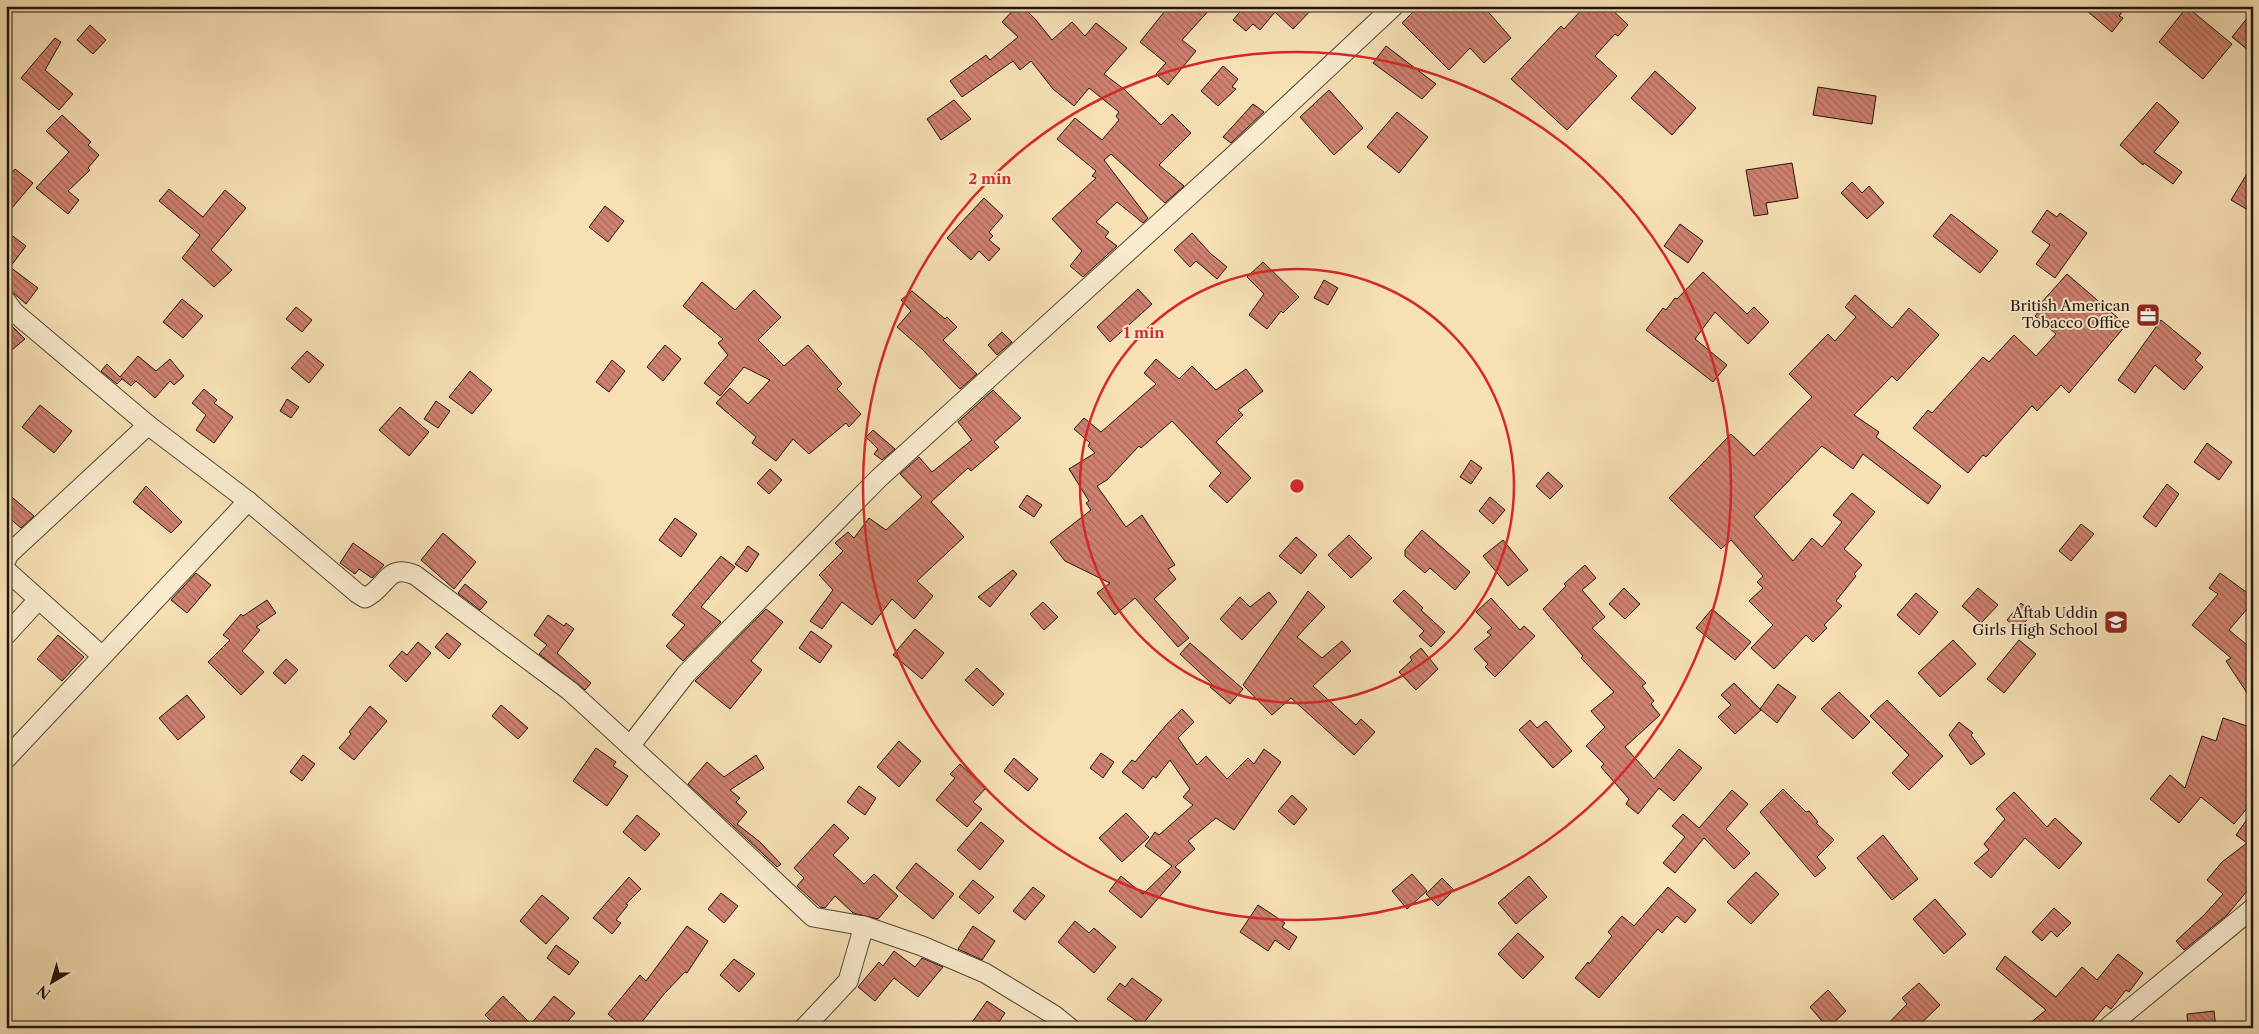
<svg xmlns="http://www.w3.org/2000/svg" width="2259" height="1034" viewBox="0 0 2259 1034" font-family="'Libre Caslon Text',serif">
  <defs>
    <pattern id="building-back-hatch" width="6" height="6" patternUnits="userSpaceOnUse" patternTransform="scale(1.25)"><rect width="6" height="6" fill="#cf816f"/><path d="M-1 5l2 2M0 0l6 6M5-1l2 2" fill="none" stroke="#a8685a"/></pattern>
  </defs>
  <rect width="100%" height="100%" fill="#f6e0b4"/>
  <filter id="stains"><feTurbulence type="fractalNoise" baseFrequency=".004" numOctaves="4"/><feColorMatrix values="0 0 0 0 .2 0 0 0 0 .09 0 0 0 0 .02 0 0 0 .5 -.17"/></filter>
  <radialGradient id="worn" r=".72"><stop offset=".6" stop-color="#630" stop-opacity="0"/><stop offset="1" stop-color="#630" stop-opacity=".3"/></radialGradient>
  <g fill="url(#building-back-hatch)" stroke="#21140f">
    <path d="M1017,6h5l14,14 16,20 20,-18 13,14 11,-13 31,25 -23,26 21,16 36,35 11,-11 19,19 -32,32 25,21 -19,17 -54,-49 -7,6 44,58 -5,5 -26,-21 -21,20 13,10 -4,5 12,9 -34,31 -13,-11 12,-15 -30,-32 44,-41 -4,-2 4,-5 -39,-32 18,-21 27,22 17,-20 -3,-4 3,-4 -30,-24 -15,18 -21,-17 -22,-28 -11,9 -7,-9 -51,36 -12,-16 36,-26 4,5 28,-23 -16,-15z"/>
    <path d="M1169,6h44l-31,34 14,11 -28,34 -12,-11 10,-11 -26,-21z"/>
    <path d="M1245,6h70l-22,23 -18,-17 -15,18 -7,-6 -7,7 -13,-11z"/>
    <path d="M1419,6h64l28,32 -27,25 -14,-15 -21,22 -47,-47z"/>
    <path d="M1585,6h23l20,19 -10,11 -3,-2 -20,22 22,20 -50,54 -56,-51 50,-53 3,3z"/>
    <path d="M2081,6h46l-8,10 4,2 -11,14z"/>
    <path d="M2187,7l45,37 -29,35 -44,-37z"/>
    <path d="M2253,11v43l-21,-17z"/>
    <path d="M90,25l16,15 -13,14 -16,-14z"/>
    <path d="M55,38l6,4 -16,28 28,24 -14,16 -38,-32z"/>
    <path d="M1386,46l50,38 -14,15 -49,-36z"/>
    <path d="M1223,66l15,13 -6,8 4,2 -18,17 -17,-15z"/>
    <path d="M1655,71l41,37 -24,27 -41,-37z"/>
    <path d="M1818,87l58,9 -4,28 -59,-9z"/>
    <path d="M1329,90l34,38 -29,27 -34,-38z"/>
    <path d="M954,100l17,19 -30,21 -14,-21z"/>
    <path d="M2157,102l22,20 -25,30 28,20 -9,12 -29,-21 -1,2 -23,-20z"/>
    <path d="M1253,104l11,8 -33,31 -8,-6z"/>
    <path d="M1397,112l31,25 -29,36 -32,-26z"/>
    <path d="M62,115l29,27 -3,3 11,10 -11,13 2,2 -22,21 11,9 -11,14 -32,-26 33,-36 -23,-21z"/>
    <path d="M1792,163l6,35 -32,5 2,11 -14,2 -8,-46z"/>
    <path d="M2253,164v49l-22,-13z"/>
    <path d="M15,169l18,14 -27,32v-36z"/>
    <path d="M1852,182l10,11 7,-7 15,17 -17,16 -26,-26z"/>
    <path d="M169,189l34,28 22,-27 21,18 -35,42 21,20 -18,17 -32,-29 18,-23 -41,-34z"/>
    <path d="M984,198l19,18 -14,16 4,4 -4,4 11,9 -11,12 -10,-10 -8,9 -24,-22z"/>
    <path d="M605,206l19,15 -16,21 -19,-15z"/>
    <path d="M2047,210l10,7 3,-4 27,20 -32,45 -19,-14 14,-19 -18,-13z"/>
    <path d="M1951,214l47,37 -18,22 -47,-37z"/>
    <path d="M1680,224l23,17 -15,22 -24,-17z"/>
    <path d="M6,231l20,15 -16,21 28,21 -12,16 -15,-13 -5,-1z"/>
    <path d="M1192,233l18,20 17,14 -10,12 -21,-18 -6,6 -16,-17z"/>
    <path d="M1263,262l36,35 -16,16 -2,-2 -14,18 -18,-14 15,-21 -17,-17z"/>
    <path d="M1703,272l44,42 7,-7 15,15 -21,22 -33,-32 -20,27 32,26 -14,17 -67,-52 17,-22 3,2 9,-12 2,1z"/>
    <path d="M2067,274l59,51 -57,68 -8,-8 -24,26 -5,-5 -46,51 -3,-2 -15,18 -55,-45 15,-18 4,3 51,-56 6,5 25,-27 22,21 20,-22 -21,-18 9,-11 -3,-2z"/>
    <path d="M1324,280l14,8 -10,17 -14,-7z"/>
    <path d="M702,282l33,28 19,-20 27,27 -23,23 26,26 24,-21 34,39 -5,5 24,25 -12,13 -3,-4 -37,31 -16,-15 -17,22 -24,-18 4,-6 -40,-34 14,-15 18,16 22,-24 -26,-13 -24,29 -16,-13 24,-28 -10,-12 5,-4 -40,-33z"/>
    <path d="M1138,289l14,15 -42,38 -13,-15z"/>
    <path d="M912,291l33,28 2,-2 10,10 -14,13 34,34 -17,15 -37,-39 -26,-23 14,-16 -10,-11z"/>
    <path d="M1855,295l37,33 17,-20 30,27 -42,46 -5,-5 -38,39 25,17 -3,5 65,49 -13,18 -65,-50 -10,15 -31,-23 -68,71 39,44 19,-23 10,9 20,-25 -9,-7 19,-22 23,19 -31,37 18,16 -8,9 2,2 -20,25 6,5 -18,19 3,3 -14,14 -7,-7 -32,34 -23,-21 22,-23 -24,-24 14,-13 -6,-6 6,-6 -32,-36 -10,9 -52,-51 62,-64 23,22 58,-59 -23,-23 39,-40 7,7 21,-24 -11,-10z"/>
    <path d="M182,299l21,17 -20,22 -20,-16z"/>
    <path d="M296,307l16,13 -10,12 -16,-13z"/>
    <path d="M6,320l19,19 -19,16z"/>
    <path d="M2161,320l40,33 -6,7 8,7 -19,23 -29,-25 -20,28 -17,-13z"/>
    <path d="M1002,332l10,10 -15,13 -9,-10z"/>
    <path d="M665,345l16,14 -18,22 -16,-14z"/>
    <path d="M307,351l17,14 -15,18 -18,-15z"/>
    <path d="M138,356l18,15 14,-12 14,17 -10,9 -4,-4 -15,17 -19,-17 -5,5 -10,-8 1,1 -5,5 -16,-13 6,-7 13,13z"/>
    <path d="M1156,359l23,20 13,-13 24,24 30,-21 17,22 -25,19 5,5 -27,27 35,36 -24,25 -18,-17 12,-13 -49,-52 -31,27 -2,-2 -32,34 -10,6 29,41 16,-12 33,50 -7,4 8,10 -22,20 35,39 -11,9 -43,-49 -20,17 -18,-22 13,-10 -45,-22 -15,-19 41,-32 -5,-7 3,-2 -20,-32 26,-16 -7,-7 2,-3 -16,-14 10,-11 17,14 55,-48 -12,-11z"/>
    <path d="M612,360l13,11 -16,21 -13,-10z"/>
    <path d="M470,371l22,19 -20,24 -23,-17z"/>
    <path d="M204,389l13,11 -3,3 19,14 -19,26 -18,-13 10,-15 -14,-12z"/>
    <path d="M993,390l28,28 -27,24 5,5 -28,24 -3,-3 -37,34 33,35 -47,44 16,15 -19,23 -22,-20 -20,26 -30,-23 -20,27 -12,-8 23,-31 -14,-15 24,-24 -8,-8 13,-11 6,6 15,-20 17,12 36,-33 -22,-23 19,-17 13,15 40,-32 -14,-18z"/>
    <path d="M287,399l12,8 -8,11 -11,-7z"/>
    <path d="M436,401l14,10 -12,17 -14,-9z"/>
    <path d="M40,405l32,26 -18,22 -32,-26z"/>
    <path d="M400,407l29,25 -20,24 -30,-26z"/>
    <path d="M873,430l22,19 -13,11 -8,-6 4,-5 -12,-12z"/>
    <path d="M2207,443l25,19 -13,18 -25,-18z"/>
    <path d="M1471,460l11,8 -11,16 -11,-7z"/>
    <path d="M770,469l12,11 -13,14 -12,-11z"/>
    <path d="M1548,472l15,14 -13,13 -14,-13z"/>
    <path d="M2167,484l12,10 -23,33 -13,-10z"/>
    <path d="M146,486l36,36 -11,11 -38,-31z"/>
    <path d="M6,492l28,24 -13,12 -15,-13z"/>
    <path d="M1027,495l15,10 -8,12 -15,-10z"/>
    <path d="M1490,497l15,13 -12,14 -14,-13z"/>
    <path d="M675,518l22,16 -16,23 -22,-17z"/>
    <path d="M2081,524l13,10 -23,27 -12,-10z"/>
    <path d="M1422,530l48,42 -15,18 -25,-22 -5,5 -20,-17v-6z"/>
    <path d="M443,533l33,29 -22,27 -33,-29z"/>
    <path d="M1349,535l23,23 -21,20 -23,-23z"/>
    <path d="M1296,537l21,18 -16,19 -22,-18z"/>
    <path d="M1503,540l25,30 -20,16 -25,-30z"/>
    <path d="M353,543l31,22 -12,13 -13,-9 -4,5 -15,-11z"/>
    <path d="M748,546l11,8 -12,18 -12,-8z"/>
    <path d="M721,556l14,11 -34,40 20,15 -38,39 -17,-15 19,-21 -13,-10z"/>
    <path d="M1585,565l11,13 -14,12 23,27 -13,11 54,55 -4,3 12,15 -3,3 9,11 -35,32 29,32 25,-30 23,19 -28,33 -15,-13 -21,26 -12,-10 3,-5 -28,-32 3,-3 -18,-18 19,-19 -14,-16 23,-19 -33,-34 2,-2 -40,-47 23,-23 -2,-2z"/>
    <path d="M1013,570l4,4 -27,33 -12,-10z"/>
    <path d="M196,573l15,12 -24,28 -16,-13z"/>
    <path d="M2220,573l33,24v5l-24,28 24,20v52l-27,-41 5,-3 -39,-33 26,-31 -9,-6z"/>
    <path d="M465,584l22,18 -7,8 -22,-17z"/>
    <path d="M1624,588l16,16 -15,15 -16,-15z"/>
    <path d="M1978,588l20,17 -17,18 -19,-17z"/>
    <path d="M1404,590l19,18 -2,2 24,22 -14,15 -12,-11 5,-5 -31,-30z"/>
    <path d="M1308,591l17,16 -28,30 25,21 20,-17 9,10 -38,35 43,39 5,-6 14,13 -21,23 -63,-57 -19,17 -29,-30z"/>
    <path d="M1269,592l8,10 -35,38 -22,-21 20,-22 10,10z"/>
    <path d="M1916,593l22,19 -19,23 -22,-20z"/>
    <path d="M1491,598l29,32 4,-4 11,10 -40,41 -10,-10 3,-3 -14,-15 17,-14 -4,-3 5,-4 -16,-16z"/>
    <path d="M267,600l9,13 -20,14 4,3 -18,21 22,21 -23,23 -33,-33 22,-22 -7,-5 18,-21 2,2z"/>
    <path d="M1043,602l15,15 -14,13 -14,-16z"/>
    <path d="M2021,603l12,10 -15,17 -11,-10z"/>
    <path d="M766,609l17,13 -32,39 11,9 -32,39 -35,-28z"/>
    <path d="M1712,609l39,33 -16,18 -39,-32z"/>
    <path d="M548,615l16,11 2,-3 8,6 -17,24 34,30 -6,7 -46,-36 8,-9 -13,-10z"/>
    <path d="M915,629l29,24 -22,26 -29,-24z"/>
    <path d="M811,631l21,15 -12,17 -21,-15z"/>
    <path d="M447,633l14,11 -12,15 -14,-12z"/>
    <path d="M58,635l26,22 -22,24 -25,-22z"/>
    <path d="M1953,640l23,24 -36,33 -22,-24z"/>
    <path d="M2019,640l17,14 -32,39 -17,-14z"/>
    <path d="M418,642l13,11 -25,29 -17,-16 13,-15 5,4z"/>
    <path d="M1190,643l53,46 -13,15 -20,-17 2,-3 -32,-30z"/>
    <path d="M1421,648l17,21 -22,21 -17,-18 13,-12 -2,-3z"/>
    <path d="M286,659l12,11 -13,14 -12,-11z"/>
    <path d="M977,668l27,26 -11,12 -28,-26z"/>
    <path d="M1734,683l27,27 -26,24 -17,-17 13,-12 -10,-10z"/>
    <path d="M1778,684l18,13 -19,26 -17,-14z"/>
    <path d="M1839,692l31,30 -17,17 -32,-30z"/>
    <path d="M187,695l18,22 -27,23 -19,-22z"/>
    <path d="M1887,700l56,56 -34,34 -17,-17 17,-18 -39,-39z"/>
    <path d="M501,705l27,23 -10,11 -26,-23z"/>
    <path d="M370,706l17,15 -33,39 -15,-12 12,-14 -2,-2z"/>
    <path d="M1182,709l12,13 -16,16 19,27 9,-9 21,23 21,-21 6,6 10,-15 17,13 -47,68 -18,-12 -28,23 7,8 -20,18 6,5 -40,46 -32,-27 12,-15 22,18 29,-28 -27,-20 10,-14 4,3 34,-30 -10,-8 7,-8 -20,-29 -14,18 -3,-2 -10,13 -21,-17 10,-12 3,2 32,-38z"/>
    <path d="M2223,718l30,10v73l-19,23 -33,-27 -22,26 -29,-24 20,-24 15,13 17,-52 14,5z"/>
    <path d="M1530,720l7,8 9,-7 26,30 -19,17 -34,-38z"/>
    <path d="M1959,722l14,11 -2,2 14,19 -14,11 -22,-30z"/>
    <path d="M899,741l22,20 -22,26 -22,-20z"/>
    <path d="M596,748l20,14 -3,4 15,10 -21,30 -34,-25z"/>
    <path d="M1101,753l13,9 -11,16 -13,-10z"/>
    <path d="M303,755l12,9 -13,17 -12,-9z"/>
    <path d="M756,755l8,13 -34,22 10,8 -4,4 11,10 -10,12 23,18 21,22 -4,3 -89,-83 19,-22 17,15z"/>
    <path d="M1014,758l24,21 -10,12 -24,-20z"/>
    <path d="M960,764l26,24 -13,14 9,7 -15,18 -31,-27 19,-22 -5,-4z"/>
    <path d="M859,786l17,12 -11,17 -18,-13z"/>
    <path d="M1783,789l23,23 3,-1 9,11 -2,1 18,17 -17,17 9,11 -11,9 -55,-65z"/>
    <path d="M1732,790l16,14 -22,25 24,24 -16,16 -30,-31 -29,35 -12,-10 22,-26 -13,-11 11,-12 16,14z"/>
    <path d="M2014,792l33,35 8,-9 27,25 -23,26 -34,-31 -34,40 -17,-15 15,-13 -5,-6 21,-25 -9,-10z"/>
    <path d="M1292,795l15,14 -13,16 -16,-14z"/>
    <path d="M2253,811v73l-26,31 -43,35 -8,-9 28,-26 19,-21 -16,-14 15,-18 25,-19 -11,-8z"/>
    <path d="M1126,813l23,24 -27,25 -23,-24z"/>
    <path d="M637,815l23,19 -15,17 -22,-19z"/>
    <path d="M981,822l23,19 -24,29 -23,-20z"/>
    <path d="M834,824l15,14 -16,17 31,29 10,-10 24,22 -20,23 -25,-6 -18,-17 -10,12 -5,-1 -23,-21 7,-8 -10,-10z"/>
    <path d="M1883,835l35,44 -26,21 -35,-42z"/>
    <path d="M916,863l38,31 -21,25 -37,-31z"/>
    <path d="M1756,872l23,22 -28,30 -24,-22z"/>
    <path d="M1412,874l15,17 -20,18 -15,-18z"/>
    <path d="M1529,876l18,21 -31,27 -18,-21z"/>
    <path d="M629,877l12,12 -15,15 2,1 -12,15 5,3 -9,11 -19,-16z"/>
    <path d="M1442,878l12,12 -16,16 -12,-12z"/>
    <path d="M973,880l21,17 -15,17 -20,-17z"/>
    <path d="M1033,887l12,9 -20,24 -12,-9z"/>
    <path d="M1668,887l28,23 -11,13 -8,-7 -15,17 -4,-4 -59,69 -24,-20 13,-16 1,2 23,-28 -4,-4 14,-16 12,10z"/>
    <path d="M721,893l17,13 -14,17 -16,-14z"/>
    <path d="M542,895l27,23 -23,26 -26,-23z"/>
    <path d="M1935,899l31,35 -22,20 -31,-35z"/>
    <path d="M1258,905l27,18 -3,4 15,10 -8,13 -14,-10 -7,11 -28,-19z"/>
    <path d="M2054,908l17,15 -14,14 -6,-6 -9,10 -10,-9z"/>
    <path d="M1075,921l14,12 5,-5 22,19 -22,26 -36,-31z"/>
    <path d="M687,926l21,15 -21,32 -2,-1 -21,22 -27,34h-13l-16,-14 32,-39 6,6z"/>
    <path d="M973,926l22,15 -13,19 -24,-11z"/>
    <path d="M1518,933l26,24 -21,22 -25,-25z"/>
    <path d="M556,945l23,17 -10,13 -22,-17z"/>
    <path d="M894,951l21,16 7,-9 21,9 -25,30 -24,-19 -19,23 -17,-14 21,-25 4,4z"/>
    <path d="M2118,954l25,19 -14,19 -3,-2 -15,19 -5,-4 -19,23h-63l22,-18 -50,-41 9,-13 51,41 26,-30 15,13z"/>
    <path d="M734,959l21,15 -16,18 -19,-17z"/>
    <path d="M1132,978l30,22 -20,25 -35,-26 13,-16 5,4z"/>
    <path d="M1919,983l21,22 -24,23h-32l23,-24 -5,-6z"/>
    <path d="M1828,990l18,21 -18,17 -18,-21z"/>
    <path d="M503,996l28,28 23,-28 21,17 -13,15h-64l-13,-13z"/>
    <path d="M987,1001l18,12 -10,15h-27z"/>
    <path d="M2214,1011l2,17h-28l-1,-14z"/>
  </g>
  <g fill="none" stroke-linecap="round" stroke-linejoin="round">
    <g stroke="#564738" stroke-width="21">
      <g id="minor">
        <path d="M6,301l8,11 134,113 100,76 109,92 8,5c23,-11 21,-35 50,-23l155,116 106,97 137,129 51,9 58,20 63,27 69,42 16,13"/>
        <path d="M6,560l3,-6 139,-129"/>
        <path d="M6,570l96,86"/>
        <path d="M6,635l32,-35"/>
        <path d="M630,746l56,-72 193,-196 376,-342 139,-130"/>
        <path d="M6,759l242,-258"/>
        <path d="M804,1028l44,-47 16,-55"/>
        <path d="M2107,1028l146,-120"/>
      </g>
    </g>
    <use href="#minor" stroke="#f9ebce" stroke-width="19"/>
  </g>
  <g fill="none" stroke="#d62828" stroke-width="2.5">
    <circle cx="1297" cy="486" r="217"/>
    <circle cx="1297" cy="486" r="434"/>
  </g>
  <defs>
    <g id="office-square" transform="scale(1.25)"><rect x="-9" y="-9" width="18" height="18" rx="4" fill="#8f2418" stroke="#f9ebce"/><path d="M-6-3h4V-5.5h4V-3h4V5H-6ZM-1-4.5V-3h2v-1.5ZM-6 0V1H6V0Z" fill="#fff"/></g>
    <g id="school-square" transform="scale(1.25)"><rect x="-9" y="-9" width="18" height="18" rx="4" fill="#8f2418" stroke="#f9ebce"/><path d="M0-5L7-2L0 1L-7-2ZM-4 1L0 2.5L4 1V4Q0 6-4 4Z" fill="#fff"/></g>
  </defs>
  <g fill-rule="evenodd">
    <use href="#office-square" x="2148" y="315"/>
    <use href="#school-square" x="2116" y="622"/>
  </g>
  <g text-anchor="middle" stroke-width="4" stroke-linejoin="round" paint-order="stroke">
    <g font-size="15" fill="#21140f" stroke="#f9ebce" text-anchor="end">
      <text x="2130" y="311">British American<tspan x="2130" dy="17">Tobacco Office</tspan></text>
      <text x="2098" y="618">Aftab Uddin<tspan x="2098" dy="17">Girls High School</tspan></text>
    </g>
  </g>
  <circle cx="1297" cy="486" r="8" fill="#d62828" stroke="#f9ebce" stroke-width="2.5"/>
  <g font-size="15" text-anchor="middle" font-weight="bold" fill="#d62828" stroke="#f9ebce" stroke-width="4" stroke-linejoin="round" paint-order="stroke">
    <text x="990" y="184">2 min</text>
    <text x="1144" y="338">1 min</text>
  </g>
  <rect width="2259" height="1034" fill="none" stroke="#f6e0b4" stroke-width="25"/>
  <rect x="8" y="8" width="2244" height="1019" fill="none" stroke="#21140f" stroke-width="2.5"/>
  <rect x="12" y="12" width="2234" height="1009" fill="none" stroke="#21140f"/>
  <g transform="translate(52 982) rotate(218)" stroke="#f9ebce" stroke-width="4" paint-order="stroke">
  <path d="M0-4L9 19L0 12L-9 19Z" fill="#21140f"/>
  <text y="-8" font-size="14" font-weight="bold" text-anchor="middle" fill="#21140f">N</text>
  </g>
  <rect width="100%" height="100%" filter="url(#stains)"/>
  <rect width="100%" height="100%" fill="url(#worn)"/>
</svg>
